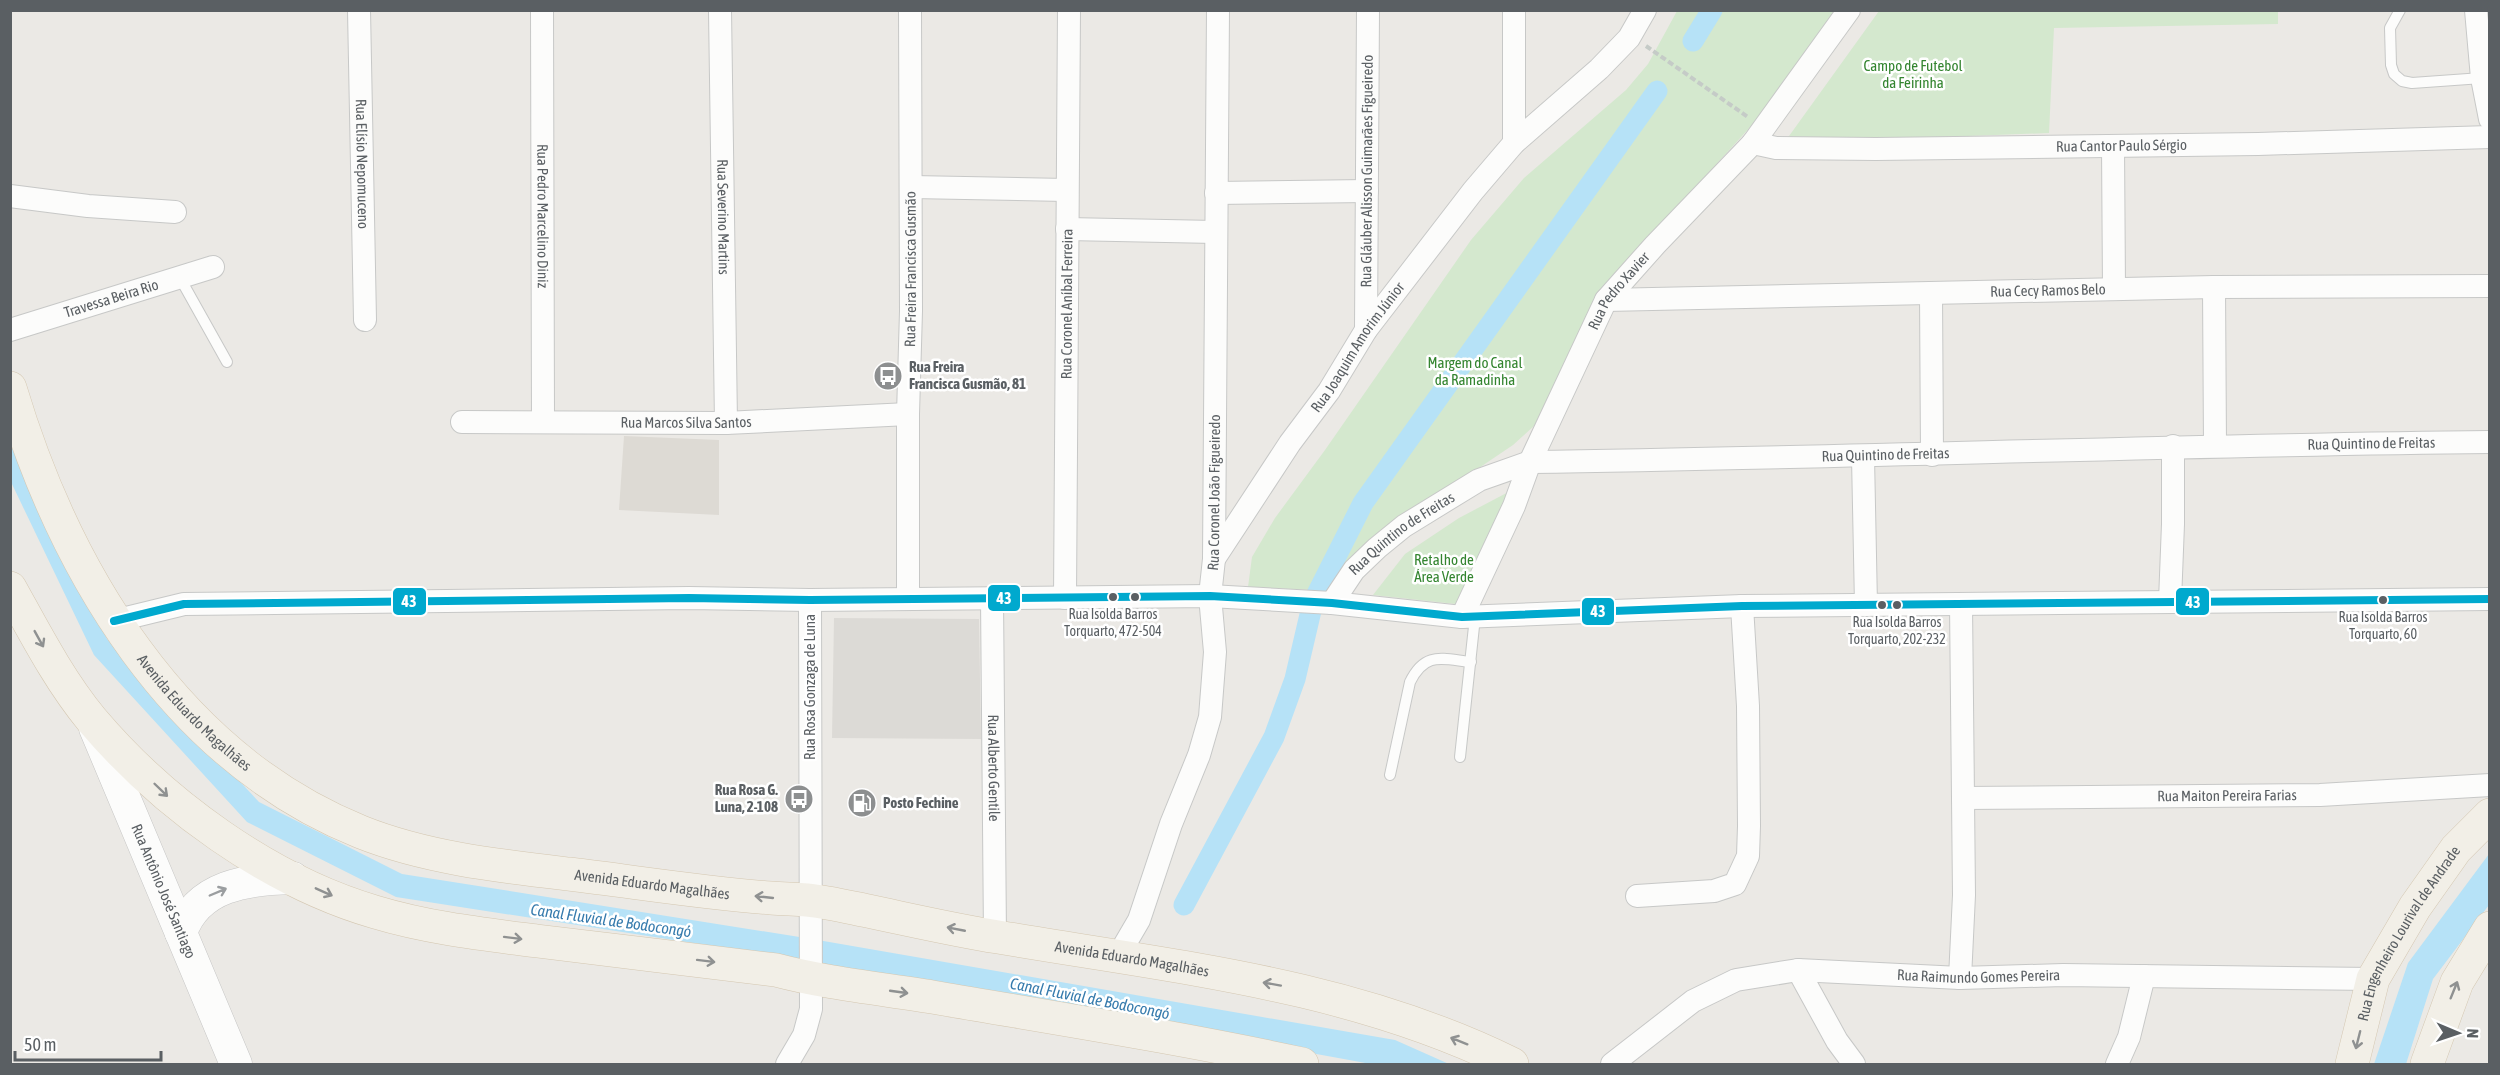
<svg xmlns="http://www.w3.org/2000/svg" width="2500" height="1075" viewBox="0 0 2500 1075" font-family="'Asap Condensed',sans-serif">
  <rect width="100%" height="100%" fill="#ebe9e5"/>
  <path fill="#dcdad6" d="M834,618l145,1 2,120 -149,-1z"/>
  <path fill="#dddad4" d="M624,436l95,4v75l-100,-5z"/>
  <g fill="#d4e8ce">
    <path d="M1677,11h159l-84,114 -108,119 -110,182 -21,19 -74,50 -101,96 -90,-4 4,-30 23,-39 50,-68 146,-210 53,-62 102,-88 22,-26z"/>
    <path d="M1879,11h399v13l-224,4 -5,105 -265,10z"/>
    <path d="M1516,488l-51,117 -92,-10 32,-41 54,-36z"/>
  </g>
  <g fill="#b6e2f7">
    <path d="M10,426l8,25 89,188 152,163 143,72 410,65 583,101 54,24h-78l-562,-103 -413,-64 -149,-75 -153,-167 -83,-173z"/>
    <path d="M2489,854v51l-56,74 -27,85h-32l34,-101z"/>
  </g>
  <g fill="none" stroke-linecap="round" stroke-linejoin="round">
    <g stroke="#b6e2f7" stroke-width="21">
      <path d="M1693,41l19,-31"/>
      <path d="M1184,905l90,-168 21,-58 18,-77 50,-99 294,-412"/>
    </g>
    <g stroke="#c7c8c7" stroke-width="12">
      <g id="lane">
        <path d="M2400,10l-10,18 1,37 3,9 8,7 10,2 70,-5"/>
        <path d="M180,278l47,84"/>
        <path d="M1460,757l15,-140"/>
        <path d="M1390,775l20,-93c15,-31 32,-23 61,-20"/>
      </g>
    </g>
    <g stroke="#c7c8c7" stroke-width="24">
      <g id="street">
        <path id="s1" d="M359,10l6,310"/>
        <path id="s2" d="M542,10l1,412"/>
        <path id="s3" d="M720,10l6,413"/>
        <path d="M2476,10l6,68 8,41"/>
        <path d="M1514,143v-133"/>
        <path id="s4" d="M1753,143l23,5 100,1 382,-5 232,-7"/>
        <path d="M2113,146l1,143"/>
        <path d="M912,187l154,3"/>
        <path d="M1216,193l151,-2"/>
        <path d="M10,196l78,10 87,6"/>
        <path d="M1067,229l148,3"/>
        <path d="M2214,287l1,159"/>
        <path d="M1931,293l1,162"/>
        <path id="s5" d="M1606,300l608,-13 276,-1"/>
        <path id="s6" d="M10,330l203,-63"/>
        <path id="s7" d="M1366,330l2,-320"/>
        <path id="s8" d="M462,422l264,1 182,-9"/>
        <path d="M1863,457l3,148"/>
        <path id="s9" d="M1214,559l76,-116 39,-52 37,-61 107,-139 41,-48 85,-74 30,-31 16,-28"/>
        <path id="s10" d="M992,598l3,339"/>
        <path id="s11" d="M1065,598l4,-588"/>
        <path id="s12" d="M908,599v-185l3,-103 -1,-301"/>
        <path d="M2170,601l3,-77v-78"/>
        <path id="s13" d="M1332,603l22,-33 23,-22 27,-22 75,-46 51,-18c320,-4 640,-17 960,-20"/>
        <path id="s14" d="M1462,617l52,-111 16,-44 76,-162 49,-55 98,-102 96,-133"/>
        <path d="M114,621l70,-17 505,-6 121,2 400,-4 122,7 130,14 280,-11 748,-7"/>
        <path id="s15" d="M1963,798l357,-3 170,-10"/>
        <path d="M1637,896l77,-5 21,-7 13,-28 1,-30 -1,-120 -6,-100"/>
        <path id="s16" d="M1118,956l21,-36 32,-96 28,-69 11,-38 5,-65 -5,-56 4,-37 4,-549"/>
        <path d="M1798,970l39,71 17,23"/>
        <path d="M1960,978l4,-83 -3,-291"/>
        <path d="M787,1064l17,-29 7,-26 -1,-409"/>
        <path id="s17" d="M1612,1064l81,-63 43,-21 62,-10 162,8 103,-3 310,4"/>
        <path d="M2117,1064l12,-27 15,-61"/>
      </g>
    </g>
    <g stroke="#c6c6c5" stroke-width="33">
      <g id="secondary">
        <path id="s18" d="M95,728l141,336"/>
        <path d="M181,933c16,-48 67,-54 112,-55"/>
      </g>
    </g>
    <g stroke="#d4c7b1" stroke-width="34">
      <g id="primary">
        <path id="s19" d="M10,388c55,184 165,369 351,444 65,26 139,34 208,42 67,8 135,19 202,24 12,1 24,1 36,2 20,2 41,7 61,11 43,9 86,19 130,26 176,30 352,47 514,127"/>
        <path d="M10,588c25,45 49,92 82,132 71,84 177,161 283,192 53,16 107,22 162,29 79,10 160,19 239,29 53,14 108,19 162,28 122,21 244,40 364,66"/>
        <path id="s20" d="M2352,1064l21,-85 42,-72 41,-58 34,-34"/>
        <path d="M2427,1064l30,-82 33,-54"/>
      </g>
    </g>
    <path stroke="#c5cbc7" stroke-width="4" stroke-dasharray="6 3" stroke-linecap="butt" d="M1646,46l102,71"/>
    <use href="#lane" stroke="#fcfcfb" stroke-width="10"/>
    <use href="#street" stroke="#fcfcfb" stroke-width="22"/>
    <use href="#secondary" stroke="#fcfcfb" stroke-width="32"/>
    <use href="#primary" stroke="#f2efe7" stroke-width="33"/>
    <g stroke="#fff" stroke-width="12">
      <path id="bus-1" d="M114,621l70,-17 505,-6 121,2 400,-4 122,7 130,14 280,-11 748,-7"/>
    </g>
    <use href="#bus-1" stroke="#00a9ce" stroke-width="8"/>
  </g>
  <defs><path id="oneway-shaft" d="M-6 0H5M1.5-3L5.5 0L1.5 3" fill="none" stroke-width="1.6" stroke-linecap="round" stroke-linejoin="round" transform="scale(1.5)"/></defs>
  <g stroke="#8f9191">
    <use href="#oneway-shaft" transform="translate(39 639) rotate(61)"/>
    <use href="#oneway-shaft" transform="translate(161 790) rotate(44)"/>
    <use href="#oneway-shaft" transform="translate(324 892) rotate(24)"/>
    <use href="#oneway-shaft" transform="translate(764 897) rotate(-174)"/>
    <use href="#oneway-shaft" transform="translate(956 929) rotate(-169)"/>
    <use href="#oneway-shaft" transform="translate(513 938) rotate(7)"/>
    <use href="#oneway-shaft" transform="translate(706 961) rotate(7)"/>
    <use href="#oneway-shaft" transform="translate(1272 984) rotate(-170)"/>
    <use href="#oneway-shaft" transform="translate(2454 990) rotate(-68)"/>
    <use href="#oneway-shaft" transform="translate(899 992) rotate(8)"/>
    <use href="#oneway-shaft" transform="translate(2358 1040) rotate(104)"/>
    <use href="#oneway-shaft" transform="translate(1459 1041) rotate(-158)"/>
  </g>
  <use stroke="#9b9ea0" href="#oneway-shaft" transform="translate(218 892) rotate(-23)"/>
  <defs>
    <g id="bus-disc" transform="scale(1.5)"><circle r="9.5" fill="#8d8f90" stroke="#fff"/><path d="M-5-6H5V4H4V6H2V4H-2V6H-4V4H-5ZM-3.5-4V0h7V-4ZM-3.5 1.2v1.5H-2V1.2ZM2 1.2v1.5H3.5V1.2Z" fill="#fff"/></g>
    <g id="fuel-disc" transform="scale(1.5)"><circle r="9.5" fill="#8d8f90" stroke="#fff"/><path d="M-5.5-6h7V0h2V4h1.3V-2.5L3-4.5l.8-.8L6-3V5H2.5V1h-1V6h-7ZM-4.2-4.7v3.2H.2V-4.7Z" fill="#fff"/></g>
  </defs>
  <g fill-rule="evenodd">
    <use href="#bus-disc" x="888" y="376"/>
    <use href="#bus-disc" x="799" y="799"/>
    <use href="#fuel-disc" x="862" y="803"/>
  </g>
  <g fill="#5a5f63" stroke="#fff" stroke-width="2">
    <circle cx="1113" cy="597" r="5"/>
    <circle cx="1135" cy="597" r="5"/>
    <circle cx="2383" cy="600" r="5"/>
    <circle cx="1882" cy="605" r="5"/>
    <circle cx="1897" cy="605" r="5"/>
  </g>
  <g text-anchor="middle" stroke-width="5" stroke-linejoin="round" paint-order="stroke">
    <g font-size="14" fill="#5a5f63" stroke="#fff">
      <text x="1113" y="619">Rua Isolda Barros<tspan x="1113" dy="17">Torquarto, 472-504</tspan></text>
      <text x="2383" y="622">Rua Isolda Barros<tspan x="2383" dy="17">Torquarto, 60</tspan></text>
      <text x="1897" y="627">Rua Isolda Barros<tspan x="1897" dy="17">Torquarto, 202-232</tspan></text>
    </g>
    <g font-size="15" fill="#348530" stroke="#fff">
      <text x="1913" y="71">Campo de Futebol<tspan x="1913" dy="17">da Feirinha</tspan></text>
      <text x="1475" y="368">Margem do Canal<tspan x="1475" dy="17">da Ramadinha</tspan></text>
      <text x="1444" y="565">Retalho de<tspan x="1444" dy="17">Área Verde</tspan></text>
    </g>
    <g font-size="15" fill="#5a5f63" stroke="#fff">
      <text dy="5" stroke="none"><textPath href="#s4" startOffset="369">Rua Cantor Paulo Sérgio</textPath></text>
      <text dy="5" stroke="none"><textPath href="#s1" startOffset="154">Rua Elísio Nepomuceno</textPath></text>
      <text dy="5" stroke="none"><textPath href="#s7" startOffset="159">Rua Gláuber Alisson Guimarães Figueiredo</textPath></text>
      <text dy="5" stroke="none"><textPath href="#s2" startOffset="206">Rua Pedro Marcelino Diniz</textPath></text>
      <text dy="5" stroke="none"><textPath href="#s3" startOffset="207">Rua Severino Martins</textPath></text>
      <text dy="5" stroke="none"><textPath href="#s12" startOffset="330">Rua Freira Francisca Gusmão</textPath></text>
      <text dy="5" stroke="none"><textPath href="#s5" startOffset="442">Rua Cecy Ramos Belo</textPath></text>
      <text dy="5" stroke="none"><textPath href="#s14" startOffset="363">Rua Pedro Xavier</textPath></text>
      <text dy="5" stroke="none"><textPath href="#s6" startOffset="106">Travessa Beira Rio</textPath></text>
      <text dy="5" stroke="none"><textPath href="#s11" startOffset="294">Rua Coronel Aníbal Ferreira</textPath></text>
      <text dy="5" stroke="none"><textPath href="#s9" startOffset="256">Rua Joaquim Amorim Júnior</textPath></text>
      <text dy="5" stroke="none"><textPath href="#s8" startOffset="224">Rua Marcos Silva Santos</textPath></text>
      <text dy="5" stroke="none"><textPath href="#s13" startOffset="1090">Rua Quintino de Freitas</textPath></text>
      <text dy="5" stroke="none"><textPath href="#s13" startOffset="604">Rua Quintino de Freitas</textPath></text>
      <text dy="5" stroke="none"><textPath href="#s16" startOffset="482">Rua Coronel João Figueiredo</textPath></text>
      <text dy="5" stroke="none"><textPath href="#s13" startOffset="100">Rua Quintino de Freitas</textPath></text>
      <text transform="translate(810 687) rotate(-90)" y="5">Rua Rosa Gonzaga de Luna</text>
      <text dy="5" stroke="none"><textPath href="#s19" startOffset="378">Avenida Eduardo Magalhães</textPath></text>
      <text dy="5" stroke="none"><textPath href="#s10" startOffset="170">Rua Alberto Gentile</textPath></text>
      <text dy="5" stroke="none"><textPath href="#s15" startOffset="264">Rua Maiton Pereira Farias</textPath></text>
      <text dy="5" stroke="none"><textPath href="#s19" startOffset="882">Avenida Eduardo Magalhães</textPath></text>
      <text dy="5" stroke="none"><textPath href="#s18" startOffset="177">Rua Antônio José Santiago</textPath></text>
      <text dy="5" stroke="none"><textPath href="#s20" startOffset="144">Rua Engenheiro Lourival de Andrade</textPath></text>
      <text dy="5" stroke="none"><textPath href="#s19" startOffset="1368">Avenida Eduardo Magalhães</textPath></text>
      <text dy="5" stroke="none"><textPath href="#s17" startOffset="394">Rua Raimundo Gomes Pereira</textPath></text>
    </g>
    <g font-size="15" font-weight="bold" fill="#5a5f63" stroke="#fff" text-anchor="start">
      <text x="909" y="372">Rua Freira<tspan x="909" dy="17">Francisca Gusmão, 81</tspan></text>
      <text x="778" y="795" text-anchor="end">Rua Rosa G.<tspan x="778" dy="17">Luna, 2-108</tspan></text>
      <text x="883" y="808">Posto Fechine</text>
    </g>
    <g font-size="16" font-style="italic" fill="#367bad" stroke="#fff">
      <text transform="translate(611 920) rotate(8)" y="6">Canal Fluvial de Bodocongó</text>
      <text transform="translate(1090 998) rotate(11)" y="6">Canal Fluvial de Bodocongó</text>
    </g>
  </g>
  <g stroke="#fff" stroke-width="2">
    <rect x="987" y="584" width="34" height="28" rx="6" fill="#00a9ce"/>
    <rect x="392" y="587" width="35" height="29" rx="6" fill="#00a9ce"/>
    <rect x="2175" y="587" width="35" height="29" rx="6" fill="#00a9ce"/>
    <rect x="1581" y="597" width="34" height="29" rx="6" fill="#00a9ce"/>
  </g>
  <g font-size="16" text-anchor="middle" font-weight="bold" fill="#fff">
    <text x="1004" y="604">43</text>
    <text x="409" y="607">43</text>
    <text x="2193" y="608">43</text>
    <text x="1598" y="617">43</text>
  </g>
  <rect width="2500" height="1075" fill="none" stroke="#5a5f63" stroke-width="24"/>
  <g transform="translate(2458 1033) rotate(92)" stroke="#ffffff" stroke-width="4.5" paint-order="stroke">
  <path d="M0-4.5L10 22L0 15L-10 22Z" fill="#5a5f63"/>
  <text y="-9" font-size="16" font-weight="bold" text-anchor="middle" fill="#5a5f63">N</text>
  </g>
  <path d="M15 1051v9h146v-9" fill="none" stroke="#5a5f63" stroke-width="3"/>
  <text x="24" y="1051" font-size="18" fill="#5a5f63" stroke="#ffffff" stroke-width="4.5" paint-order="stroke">50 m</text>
</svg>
